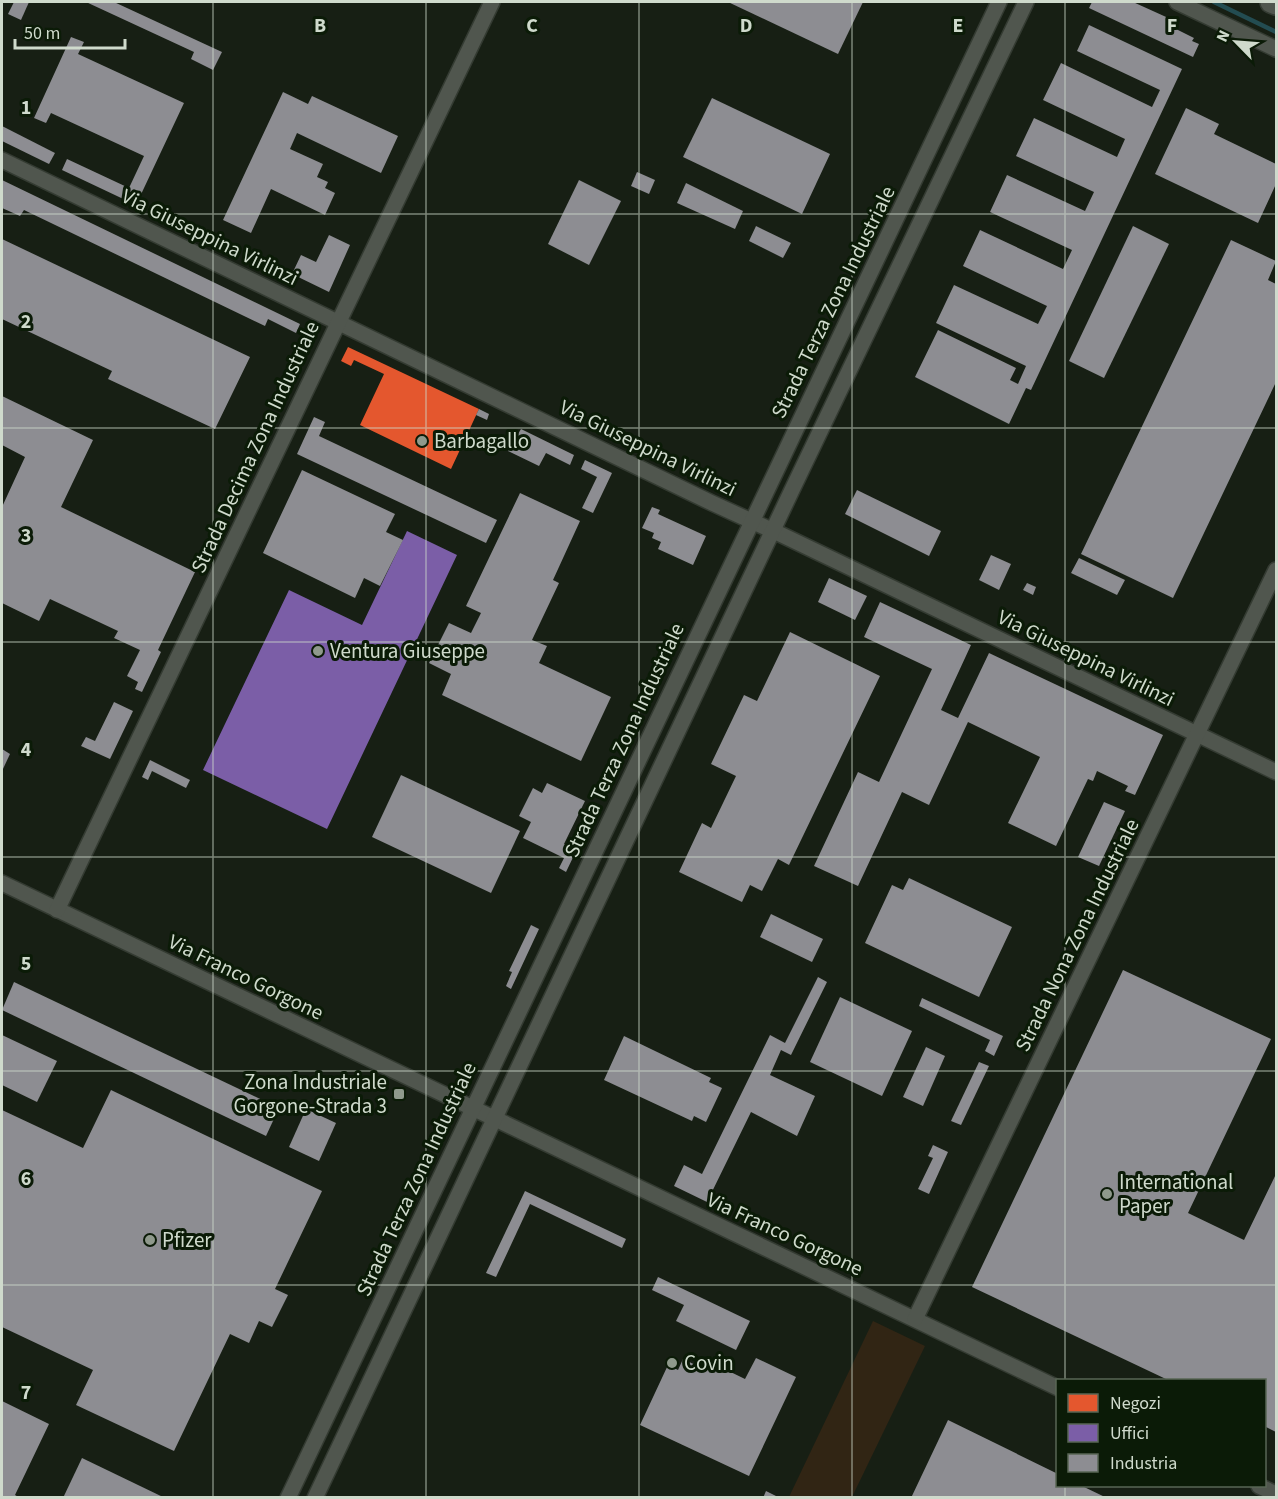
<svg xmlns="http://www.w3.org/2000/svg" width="1278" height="1499" viewBox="0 0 1278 1499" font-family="'Source Sans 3',sans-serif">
  <rect width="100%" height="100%" fill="#171f14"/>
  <path fill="#312514" d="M873,1321l52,25 -73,151h-63z"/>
  <path fill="#e4572e" d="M348,347l131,62 -28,60 -91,-44 24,-51 -30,-14 -3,6 -10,-5z"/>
  <path fill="#7b5ea7" d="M407,531l50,24 -130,274 -124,-59 86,-180 73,35z"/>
  <g fill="#8d8d92">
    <path d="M14,2h15l-8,18 -13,-6z"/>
    <path d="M86,2h28l108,50 -9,18 -22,-11 3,-7z"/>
    <path d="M728,2h135l-25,52z"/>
    <path d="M1092,2h41l42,19 -3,6 22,11 -2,3 7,3 -6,13 -104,-49z"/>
    <path d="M1089,25l93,44 -151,321 -5,-2 -17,36 -94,-47 23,-47 78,38 -6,12 8,4 8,-18 -90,-43 18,-38 84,39 9,-18 -84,-40 17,-36 83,39 9,-19 -82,-38 17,-37 78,36 9,-19 -78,-36 18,-38 83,39 8,-18 -82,-39 18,-37 91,44 8,-17 -83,-39z"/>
    <path d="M71,37l13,5 -6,12 106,49 -48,102 -74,-35 5,-11 62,29 15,-32 -93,-43 -5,10 -12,-5z"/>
    <path d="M283,92l25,12 4,-8 86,40 -17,37 -84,-40 -7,16 33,15 -6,13 11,5 -3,6 10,5 -10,22 -54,-26 -20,44 -28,-13z"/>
    <path d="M712,98l118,56 -28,60 -119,-57z"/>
    <path d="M1186,108l33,16 -5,10 62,30v20l-18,39 -103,-49z"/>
    <path d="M2,126l53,27 -6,11 -47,-23z"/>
    <path d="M637,172l18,8 -6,14 -18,-8z"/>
    <path d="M2,180l298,144 -4,9 -28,-14 -3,7 -241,-116 -4,6 -18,-8z"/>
    <path d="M579,180l42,21 -32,64 -41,-21z"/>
    <path d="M686,183l57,28 -8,18 -58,-26z"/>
    <path d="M756,226l35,17 -8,15 -34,-17z"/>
    <path d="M1133,226l36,18 -65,134 -35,-17z"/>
    <path d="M329,235l21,10 -21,47 -37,-18 9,-19 15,7z"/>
    <path d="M2,239l248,118 -35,72 -107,-50 4,-8 -110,-52z"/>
    <path d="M1231,240l45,21 -8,19 8,4v98l-103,216 -92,-44z"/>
    <path d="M2,396l91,44 -32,67 134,65 -37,78 3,2 -19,40 -7,-3 3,-7 -11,-6 13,-26 -26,-12 4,-7 -68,-32 -11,22 -37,-18v-96l23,-50 -23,-12z"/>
    <path d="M479,409l10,5 -2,6 -11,-5z"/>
    <path d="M314,417l11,5 -6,14 178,84 -11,23 -189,-89z"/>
    <path d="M521,429l53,26 -4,10 -24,-12 -7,13 -31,-15z"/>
    <path d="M585,460l27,13 -19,40 -11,-5 15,-31 -16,-8z"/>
    <path d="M302,470l93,44 -9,18 17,8 -23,46 -16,-8 -9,20 -92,-45z"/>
    <path d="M857,490l84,41 -12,25 -84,-42z"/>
    <path d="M520,493l60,28 -27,59 6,3 -27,57 15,6 -8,17 72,34 -30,64 -139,-66 9,-21 -22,-11 20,-40 22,10 10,-20 -15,-7z"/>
    <path d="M652,507l8,3 -2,4 48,22 -13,29 -35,-16 3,-7 -9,-4 2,-5 -12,-5z"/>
    <path d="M991,555l20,9 -12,26 -20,-10z"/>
    <path d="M1079,558l46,22 -8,15 -46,-22z"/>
    <path d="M829,578l38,18 -12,24 -37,-18z"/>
    <path d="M1027,583l9,4 -3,8 -10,-5z"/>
    <path d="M880,602l91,43 -30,65 17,8 31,-65 174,82 -28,60 -10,-4 3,-5 -31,-15 -4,10 -5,-2 -32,67 -48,-23 32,-66 -72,-35 -39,83 -27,-13 -44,94 -44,-20 44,-94 21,10 53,-113 -68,-32z"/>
    <path d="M790,632l90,44 -91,189 -11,-6 -16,32 -12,-6 -8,17 -63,-30 23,-49 9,5 25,-52 -25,-12 33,-69 13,6z"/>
    <path d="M114,702l19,9 -23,48 -29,-13 5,-9 9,4z"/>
    <path d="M2,749l8,5 -8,17z"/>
    <path d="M150,760l40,20 -4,8 -34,-17 -4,9 -6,-3z"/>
    <path d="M401,775l119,56 -29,62 -119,-56z"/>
    <path d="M547,783l38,18 -21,43 5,2 1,-3 8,4 -12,25 -7,-4 5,-10 -41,-20 8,-16 -12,-6 14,-28 9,5z"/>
    <path d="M1104,802l21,9 -26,55 -21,-9z"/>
    <path d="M909,878l103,49 -33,70 -114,-54 27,-58 11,5z"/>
    <path d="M771,914l52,25 -11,23 -52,-25z"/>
    <path d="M531,925l8,4 -28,60 -5,-3 6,-14 -3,-1z"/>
    <path d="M1123,970l148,69 -83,174 56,27 32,-66v258l-12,-6v-46h-96l-196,-93z"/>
    <path d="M818,977l9,5 -36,73 -10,-5 -11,25 45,21 -18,40 -46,-24 -44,90 -33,-16 10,-21 18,9 68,-139 15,8z"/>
    <path d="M14,982l265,126 -13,28 -264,-126z"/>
    <path d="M840,997l72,34 -30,65 -72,-34z"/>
    <path d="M922,998l81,38 -9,20 -9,-5 5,-11 -71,-34z"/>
    <path d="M2,1035l55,26 -20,41 -35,-17z"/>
    <path d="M624,1036l87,42 -2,4 13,6 -16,34 -12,-6 -2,5 -88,-41z"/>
    <path d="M926,1047l19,9 -22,50 -20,-9z"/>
    <path d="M979,1062l10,4 -28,59 -10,-4z"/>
    <path d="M111,1090l211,101 -47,98 13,6 -16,32 -13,-6 -10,22 -19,-9 -56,117 -98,-46 17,-35 -91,-43v-217l81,38z"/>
    <path d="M306,1109l30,14 -17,38 -30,-14z"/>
    <path d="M933,1145l15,7 -19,42 -11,-5 15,-31 -5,-2z"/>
    <path d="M525,1191l101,48 -4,9 -92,-44 -34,73 -10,-4z"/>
    <path d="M658,1277l92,44 -14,29 -60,-29 8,-16 -32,-15z"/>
    <path d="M756,1358l40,19 -47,99 -109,-51 28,-60 10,5 5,-11 21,10 4,-8 37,18z"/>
    <path d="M2,1401l47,23 -34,71 5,3h-18z"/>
    <path d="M948,1420l110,54v12h24l25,12h-196z"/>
    <path d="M82,1458l83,40h-102z"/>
    <path d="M766,1491l14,7h-17z"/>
  </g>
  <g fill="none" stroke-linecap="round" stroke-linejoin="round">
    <path stroke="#234c51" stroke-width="4.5" d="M1214,2l62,30"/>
    <g stroke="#343b32" stroke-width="18">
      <g id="minor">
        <path d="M1177,2l99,47"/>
        <path d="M2,160l710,343 70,32 494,237"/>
        <path d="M2,883l1056,505"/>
        <path d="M57,910l435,-908"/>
        <path d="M915,1319l361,-749"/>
        <path d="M1259,1486l17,8"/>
        <path d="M288,1498l711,-1496"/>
        <path d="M315,1498l476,-1006 235,-490"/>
      </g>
    </g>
    <g stroke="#343b32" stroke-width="24">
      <path id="secondary" d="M1271,2l5,2"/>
    </g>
    <use href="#minor" stroke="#50564e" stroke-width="15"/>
    <use href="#secondary" stroke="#50564e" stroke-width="21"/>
  </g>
  <path fill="none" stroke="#cfdacc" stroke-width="1.5" stroke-opacity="0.55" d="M213,2v1496M426,2v1496M639,2v1496M852,2v1496M1065,2v1378M2,214h1274M2,428h1274M2,642h1274M2,857h1274M2,1071h1274M2,1285h1274M1065,1486v12"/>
  <g fill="#8f998c" stroke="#0b1b07" stroke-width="2">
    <circle cx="422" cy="441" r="6"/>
    <circle cx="318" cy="651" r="6"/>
    <rect x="393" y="1088" width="12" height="12" rx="3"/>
    <circle cx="1107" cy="1194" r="6"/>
    <circle cx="150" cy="1240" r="6"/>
    <circle cx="672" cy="1363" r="6"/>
  </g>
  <g text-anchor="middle" stroke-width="6" stroke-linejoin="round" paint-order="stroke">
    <g font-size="21" fill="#cfdacc" stroke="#0b1b07">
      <text transform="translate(210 237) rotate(26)" y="7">Via Giuseppina Virlinzi</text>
      <text transform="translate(833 302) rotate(-64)" y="7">Strada Terza Zona Industriale</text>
      <text transform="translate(255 447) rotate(-65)" y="7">Strada Decima Zona Industriale</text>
      <text transform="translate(648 448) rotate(26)" y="7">Via Giuseppina Virlinzi</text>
      <text transform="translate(1086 658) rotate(26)" y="7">Via Giuseppina Virlinzi</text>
      <text transform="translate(624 740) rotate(-65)" y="7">Strada Terza Zona Industriale</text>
      <text transform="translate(1077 935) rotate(-64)" y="7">Strada Nona Zona Industriale</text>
      <text transform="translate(246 977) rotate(26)" y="7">Via Franco Gorgone</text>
      <text transform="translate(416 1179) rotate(-65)" y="7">Strada Terza Zona Industriale</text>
      <text transform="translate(785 1234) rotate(25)" y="7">Via Franco Gorgone</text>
    </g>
    <g font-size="21" fill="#cfdacc" stroke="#0b1b07" text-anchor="start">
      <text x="434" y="448">Barbagallo</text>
      <text x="330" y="658">Ventura Giuseppe</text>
      <text x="387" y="1089" text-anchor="end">Zona Industriale<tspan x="387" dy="24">Gorgone-Strada 3</tspan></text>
      <text x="1119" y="1189">International<tspan x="1119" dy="24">Paper</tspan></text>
      <text x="162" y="1247">Pfizer</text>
      <text x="684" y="1370">Covin</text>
    </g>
  </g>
  <g font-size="20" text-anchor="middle" font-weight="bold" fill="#cfdacc" stroke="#0b1b07" stroke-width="6" stroke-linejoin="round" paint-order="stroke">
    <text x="320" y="32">B</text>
    <text x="532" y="32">C</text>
    <text x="746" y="32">D</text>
    <text x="958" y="32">E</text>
    <text x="1172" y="32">F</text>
    <text x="26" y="114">1</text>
    <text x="26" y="328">2</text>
    <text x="26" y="542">3</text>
    <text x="26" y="756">4</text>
    <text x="26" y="970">5</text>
    <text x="26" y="1185">6</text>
    <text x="26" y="1399">7</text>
  </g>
  <rect width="1278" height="1499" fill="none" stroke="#cfdacc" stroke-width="6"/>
  <rect x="1056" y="1379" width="210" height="108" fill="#0b1b07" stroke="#596756" stroke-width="1.5"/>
  <rect x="1068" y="1394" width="30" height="18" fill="#e4572e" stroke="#596756" stroke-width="1.5"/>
  <text x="1110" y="1409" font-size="18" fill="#cfdacc">Negozi</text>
  <rect x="1068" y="1424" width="30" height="18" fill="#7b5ea7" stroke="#596756" stroke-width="1.5"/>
  <text x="1110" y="1439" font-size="18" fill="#cfdacc">Uffici</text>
  <rect x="1068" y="1454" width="30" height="18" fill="#8d8d92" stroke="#596756" stroke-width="1.5"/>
  <text x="1110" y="1469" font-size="18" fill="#cfdacc">Industria</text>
  <g transform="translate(1236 42) rotate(295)" stroke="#0b1b07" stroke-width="4.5" paint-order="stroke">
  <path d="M0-4.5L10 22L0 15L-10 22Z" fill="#cfdacc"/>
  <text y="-9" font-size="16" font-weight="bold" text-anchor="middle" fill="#cfdacc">N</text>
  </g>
  <path d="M15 39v9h110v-9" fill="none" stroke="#cfdacc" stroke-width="3"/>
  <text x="24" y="39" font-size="18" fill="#cfdacc" stroke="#0b1b07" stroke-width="4.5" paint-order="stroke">50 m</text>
</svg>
